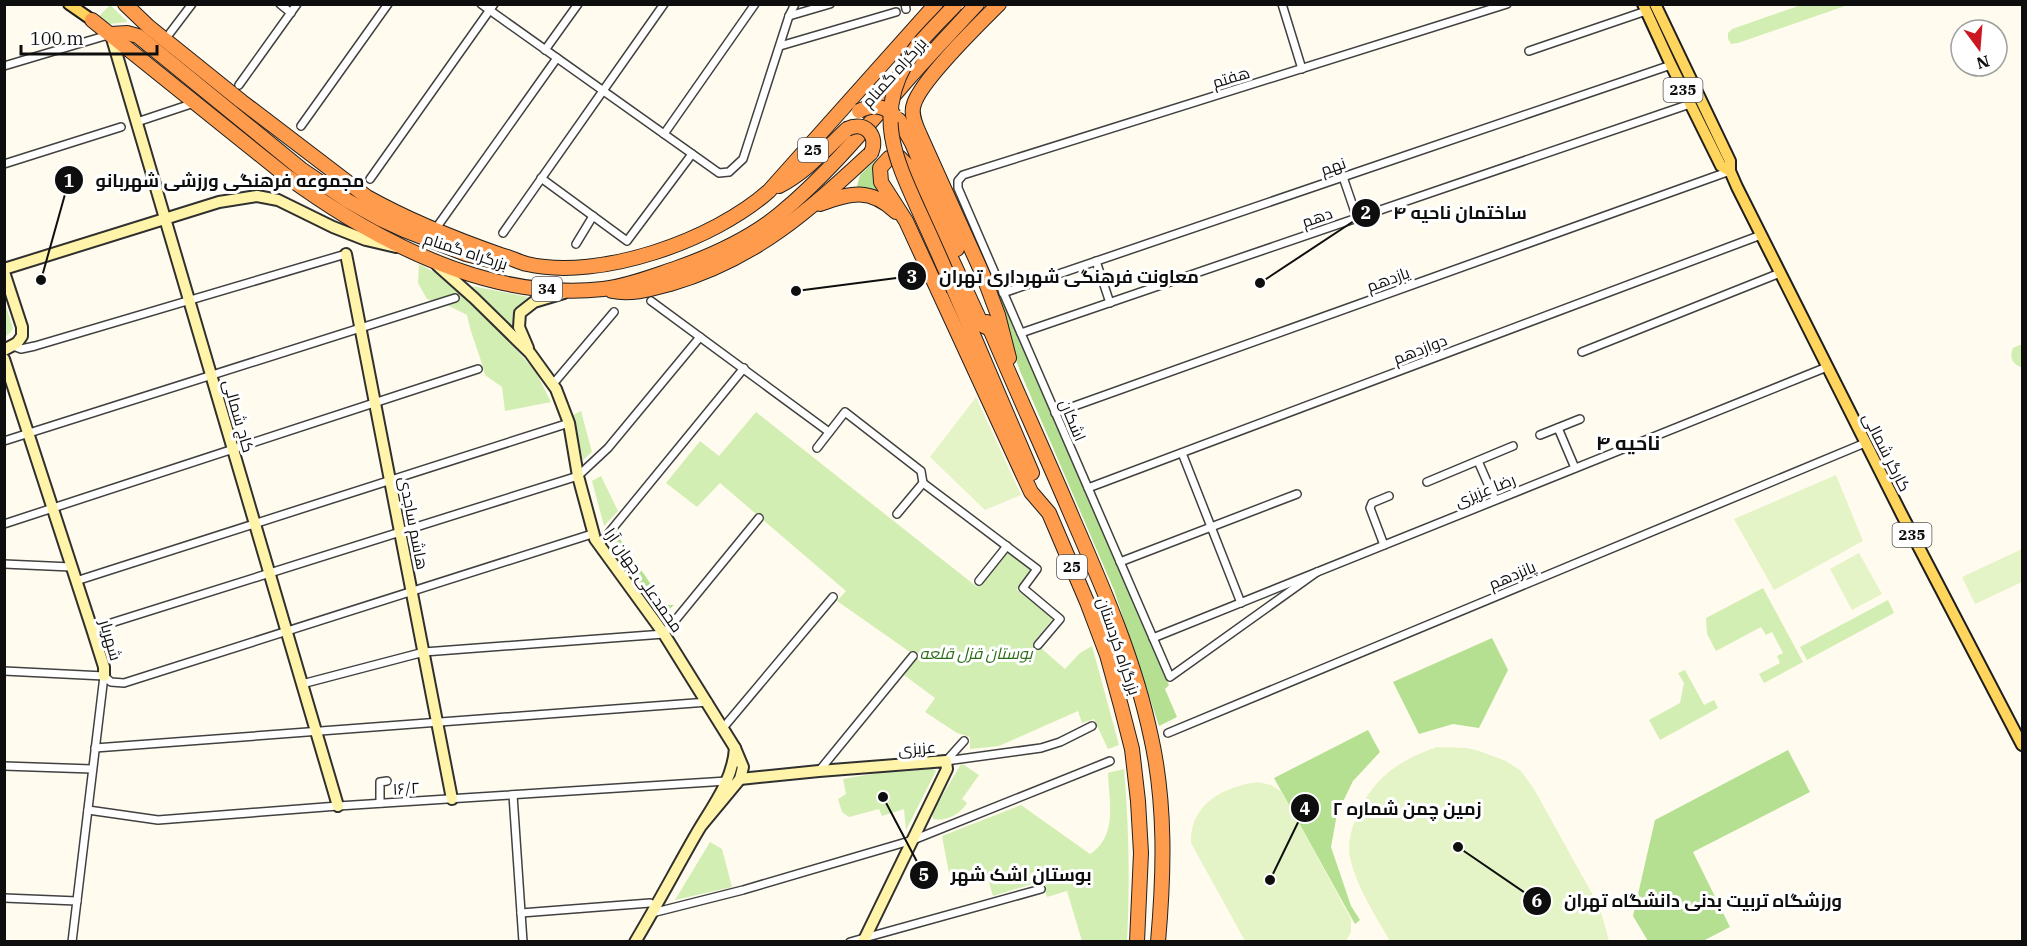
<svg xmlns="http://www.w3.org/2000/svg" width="2027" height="946" viewBox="0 0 2027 946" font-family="'IBM Plex Serif',Cairo,serif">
  <rect width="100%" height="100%" fill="#fffbee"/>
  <g fill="#d3eeb3">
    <path d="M110,5l17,16v1l-18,2 -10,-8z"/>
    <path d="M1801,5h47l-110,38 -7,1 -3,-5v-6l4,-4z"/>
    <path d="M419,264l24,13 44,40 49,55 15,30 -46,9 -3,-24 -17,-12c-5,-21 -14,-39 -18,-60l-18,-9 -22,-7 -9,-16z"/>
    <path d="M472,286l56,11 -14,13 -2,19z"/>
    <path d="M4,300l9,28 -2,4 -6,5z"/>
    <path d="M2022,344v23h-1c-9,-3 -12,-10 -8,-19z"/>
    <path d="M581,411l11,41 -9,8 -10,-45z"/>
    <path d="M756,412l221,175 29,-37 26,19 -15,21 37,27 -20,25 31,27 15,-16 12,-7 27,99 -11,4 -14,-30 -12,4 -4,-12 -79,35 -29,3v-12l-13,-4 -32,-21 10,-14 -31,-23 13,-18 -80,-56 9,-10 -126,-108 -23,24 -31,-24 34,-42 19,15z"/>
    <path d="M601,476l17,35 -14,15 -12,-45z"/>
    <path d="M1763,588l40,74 -39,21 -5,-9 21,-11 -3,-7 6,-3 -11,-21 -6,3 -5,-8 -45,24 -9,-17 -1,-16z"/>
    <path d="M1888,600l6,13 -87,47 -7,-13z"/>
    <path d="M1685,670l19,35 10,-5 4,8 -58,32 -11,-20 31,-17 4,-20 -6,-10z"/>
    <path d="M961,764l3,1 15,10 -17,24 5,4c-7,11 -20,19 -34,16l-1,-6z"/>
    <path d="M925,765l11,6 -30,59 -2,-21 -22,7 -3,-7 -30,8 -7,-5 -4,-13 8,-5 -3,-15z"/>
    <path d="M1124,769c5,58 6,114 3,172h-45l-15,-50 -20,6 -5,-16 -49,15 -8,-27 -36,4 -7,-37 79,-31 69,49c28,-18 19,-52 18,-81z"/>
    <path d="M710,842l12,7 10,38 -57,13z"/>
  </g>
  <g fill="#b6e091">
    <path d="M877,159c-9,15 2,26 10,38l-31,-7 4,-15z"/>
    <path d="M1000,290l169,395 -4,4 12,28 -18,9 -45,-136 -94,-219 -10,-29v-9l-13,-37z"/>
    <path d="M620,539l45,66h9l-13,12 -49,-76z"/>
    <path d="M1492,638l16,32 -29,58 -26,-4 -34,10 -26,-52z"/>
    <path d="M1368,730l12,22 -27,29 -16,33 -6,33 20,59 9,14 -5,4 -81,-146z"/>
    <path d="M1788,750l22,42 -117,60 37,75 -27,14h-55l-15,-25 22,-96z"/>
  </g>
  <g fill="#e5f4c6">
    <path d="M976,397l45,98 -36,15 -55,-53z"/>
    <path d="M1836,475l27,66 -89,49 -40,-71z"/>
    <path d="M2022,549v33l-47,22 -13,-27z"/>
    <path d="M1859,553l23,41 -30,16 -22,-41z"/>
    <path d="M1437,747l30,1 12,3 27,10 15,10 13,18 66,119 9,33h-219c-15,-26 -33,-53 -40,-83 -3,-16 2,-31 8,-45 17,-37 42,-53 79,-66z"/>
    <path d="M1258,782l13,3 11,7 69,127v13l-5,9h-101l-54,-98c-2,-39 34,-57 67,-61z"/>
  </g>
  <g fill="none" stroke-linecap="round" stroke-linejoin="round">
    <g stroke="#414141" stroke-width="10">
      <g id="street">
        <path d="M280,4l11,9"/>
        <path d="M481,4l238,169 10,-1 14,-13 46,-143 6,-12"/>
        <path d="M905,4l1,5"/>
        <path d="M1282,4l20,65"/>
        <path d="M789,16l41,-12"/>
        <path d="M170,33l22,-29"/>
        <path d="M780,46l116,-34"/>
        <path d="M545,50l33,-46"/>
        <path d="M1529,51l117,-40"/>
        <path d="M4,66l104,-31"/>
        <path d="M239,85l58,-81"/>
        <path d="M137,122l57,-19"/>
        <path d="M301,126l87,-122"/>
        <path d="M664,134l91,-130"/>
        <path d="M4,164l117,-37"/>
        <path d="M1343,177l14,41"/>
        <path d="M541,178l86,63 65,-87"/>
        <path d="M370,179l124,-175"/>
        <path d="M439,224l118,-166"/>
        <path d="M503,233l161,-229"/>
        <path d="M576,244l17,-28"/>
        <path d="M1096,261l14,42"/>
        <path d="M1003,293l668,-228"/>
        <path d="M651,301l178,131"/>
        <path d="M1021,333l669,-229"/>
        <path d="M13,346l8,3 14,-3 311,-92"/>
        <path d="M1582,352l198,-79"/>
        <path d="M553,384l61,-72"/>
        <path d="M1055,413l675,-242"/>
        <path d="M1558,428l17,40"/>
        <path d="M1540,435l40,-16"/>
        <path d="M4,441l451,-143"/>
        <path d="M817,448l28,-36 76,59 2,12 114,86 -14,19 37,31 -22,26"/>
        <path d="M1182,453l59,150"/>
        <path d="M1478,461l17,39"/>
        <path d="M1427,482l86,-36"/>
        <path d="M1088,488l673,-253"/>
        <path d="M897,514l26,-31"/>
        <path d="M4,524l474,-155"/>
        <path d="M599,545l145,-177"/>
        <path d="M1384,545l-14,-37 2,-5 17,-7"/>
        <path d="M1120,562l177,-68"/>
        <path d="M4,564l67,3"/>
        <path d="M1317,572l-147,105 -212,-489v-7l5,-6 544,-171"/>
        <path d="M76,581l493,-158"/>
        <path d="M979,581l28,-35"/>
        <path d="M92,629l486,-153 30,-28 92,-111"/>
        <path d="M1153,638l674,-271"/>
        <path d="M4,671l100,5"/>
        <path d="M104,676l7,6 13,1 468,-149"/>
        <path d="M302,684l122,-32 240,-18 95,-116"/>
        <path d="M723,728l110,-131"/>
        <path d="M1168,733l697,-290"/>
        <path d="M95,748l613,-46"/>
        <path d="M946,761l95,-13 19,-6 32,-16"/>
        <path d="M946,761l18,-20"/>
        <path d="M4,766l88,3"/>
        <path d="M819,771l94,-115"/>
        <path d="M513,795l10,147"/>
        <path d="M380,803v-21l7,-1"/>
        <path d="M88,810l70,10 180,-14 389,-25"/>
        <path d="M4,898l73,3"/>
        <path d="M521,913l129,-10"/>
        <path d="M652,913l91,-23 170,-50 197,-79"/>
        <path d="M72,942l32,-266"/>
        <path d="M850,942l191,-53"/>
      </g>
    </g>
    <g stroke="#303030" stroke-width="14">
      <g id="secondary">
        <path d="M111,35l227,771"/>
        <path d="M346,254l106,545"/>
        <path d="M437,265l37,33 56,55 26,36 13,34 9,53 17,63 69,95 71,114"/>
        <path d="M4,269l215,-67 38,-6 21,4 55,27 33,13 30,7"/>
        <path d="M4,272l18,55v9l-5,7 -13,7"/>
        <path d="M528,348l-9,-21 1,-14 14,-11 30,-9"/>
        <path d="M4,359l88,270 12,38v9"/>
        <path d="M740,779l79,-8 127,-10 1,8 -84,173"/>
        <path d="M635,942c21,-35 40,-71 60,-106 16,-28 38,-55 40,-88l8,19 -3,12 -39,47"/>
      </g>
    </g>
    <g stroke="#1f1f1f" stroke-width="14">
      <g id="primary">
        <path d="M69,4l23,16"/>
        <path d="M1643,4l28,61 50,101 9,5"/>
        <path d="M1655,4l75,157v10l7,16 165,328 120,230"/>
      </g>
    </g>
    <g stroke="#1f1f1f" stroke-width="16">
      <g id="highway">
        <path d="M125,4l24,23 92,74 126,96c43,24 88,42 134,58 9,2 17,7 26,9 73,17 187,-24 242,-73l167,-187"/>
        <path d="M999,4c-19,19 -78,76 -85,100 -4,10 2,22 6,31l63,140 15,40 11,43"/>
        <path d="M92,20l193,155c90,66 203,127 318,114 25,-3 50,-13 74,-21 37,-13 74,-30 104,-55 48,-40 87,-88 128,-135 22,-25 45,-49 68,-74"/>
        <path d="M111,34l16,-1 11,3 163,133 47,32 32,18 24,11 62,24 35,9"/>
        <path d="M899,120l13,23 45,106"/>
        <path d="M779,186c26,-13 47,-37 68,-57"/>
        <path d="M820,204c30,-11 50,-17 76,8"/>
        <path d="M954,290l78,183"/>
        <path d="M612,291c20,4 39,-2 58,-7 86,-25 137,-72 201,-131"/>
        <path d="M987,322c28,66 58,131 86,197 31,71 62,142 78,218 15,67 13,137 7,205"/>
        <path d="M990,329l-8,-4 -73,-158 -10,-10 -10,1 -9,10 1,14 25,39 125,271 18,21 38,89 20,53 14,51 11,43 6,52 3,52 -4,89"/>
      </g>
    </g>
    <use href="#street" stroke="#fff" stroke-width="7"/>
    <use href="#secondary" stroke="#fff4a9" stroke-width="10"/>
    <use href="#primary" stroke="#ffd55e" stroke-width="10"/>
    <use href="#highway" stroke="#ff9b4c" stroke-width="14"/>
    <g stroke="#1f1f1f" stroke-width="16" stroke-linecap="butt">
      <g id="highway-bridge">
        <path d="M859,111c14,-7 25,-6 36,5"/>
        <path d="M847,129c18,-9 32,7 24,24"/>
        <path d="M954,290c-11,-26 -23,-53 -35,-79 -23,-51 -44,-94 -13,-148 12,-22 33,-40 50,-59"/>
      </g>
    </g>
    <use href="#highway-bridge" stroke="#ff9b4c" stroke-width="14"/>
  </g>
  <g text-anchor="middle" stroke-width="6" stroke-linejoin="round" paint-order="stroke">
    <g fill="#fff" stroke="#565656" stroke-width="1.5">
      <rect x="1663.5" y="78" width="39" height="24" rx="4.5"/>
      <rect x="798" y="138" width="30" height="24" rx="4.5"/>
      <rect x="532" y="277" width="30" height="24" rx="4.5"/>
      <rect x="1892.5" y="523" width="39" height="24" rx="4.5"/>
      <rect x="1057" y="555" width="30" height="24" rx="4.5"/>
    </g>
    <g font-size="15" font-weight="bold" fill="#0e0e0e">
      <text x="1683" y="95">235</text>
      <text x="813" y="155">25</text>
      <text x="547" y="294">34</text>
      <text x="1912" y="540">235</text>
      <text x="1072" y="572">25</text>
    </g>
    <g font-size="16" fill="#0e0e0e" stroke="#fff">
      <text transform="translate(894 72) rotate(-48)" y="6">بزرگراه گمنام</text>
      <text transform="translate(1231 77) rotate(-17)" y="6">هفتم</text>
      <text transform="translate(1333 166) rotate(-19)" y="6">نهم</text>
      <text transform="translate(1317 217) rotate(-19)" y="6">دهم</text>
      <text transform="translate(466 251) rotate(18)" y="6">بزرگراه گمنام</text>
      <text transform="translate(1388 279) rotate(-20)" y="6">یازدهم</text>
      <text transform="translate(1420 349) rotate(-21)" y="6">دوازدهم</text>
      <text transform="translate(239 416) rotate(74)" y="6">کاج شمالی</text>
      <text transform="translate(1073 420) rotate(67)" y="6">اشکان</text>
      <text transform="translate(1887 452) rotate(63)" y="6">کارگر شمالی</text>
      <text transform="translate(1485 490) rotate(-22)" y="6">رضا عزیزی</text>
      <text transform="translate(414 523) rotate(79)" y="6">هاشم ساجدی</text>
      <text transform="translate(1512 575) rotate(-23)" y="6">پانزدهم</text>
      <text transform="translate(644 580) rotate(55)" y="6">محمدعلی جهان آرا</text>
      <text transform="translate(111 640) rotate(74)" y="6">شهریار</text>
      <text transform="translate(1119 646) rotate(71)" y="6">بزرگراه کردستان</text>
      <text transform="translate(917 748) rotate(-4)" y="6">عزیزی</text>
      <text transform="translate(406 788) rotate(-3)" y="6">۱۶/۲</text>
    </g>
    <g font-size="16" font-style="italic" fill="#2a6c17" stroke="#fff">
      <text x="976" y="659">بوستان قزل قلعه</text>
    </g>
    <g font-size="20" font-weight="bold" fill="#0e0e0e" stroke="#fff">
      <text x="1628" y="450">ناحیه ۴</text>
    </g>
  </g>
  <path fill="none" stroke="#0e0e0e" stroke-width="2" d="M41 280L69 180M1260 283L1366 213M796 291L912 276M1270 880L1305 808M883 797L924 875M1458 847L1537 901"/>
  <g fill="#0e0e0e" stroke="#fff" stroke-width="2">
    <circle cx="41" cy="280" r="6"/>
    <circle cx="1260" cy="283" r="6"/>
    <circle cx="796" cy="291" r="6"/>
    <circle cx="1270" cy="880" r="6"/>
    <circle cx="883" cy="797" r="6"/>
    <circle cx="1458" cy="847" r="6"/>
    <circle cx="69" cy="180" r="15"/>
    <circle cx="1366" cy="213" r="15"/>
    <circle cx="912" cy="276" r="15"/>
    <circle cx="1305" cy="808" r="15"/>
    <circle cx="924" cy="875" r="15"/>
    <circle cx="1537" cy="901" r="15"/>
  </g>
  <g font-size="18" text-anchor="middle" font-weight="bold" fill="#fff">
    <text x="69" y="187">1</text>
    <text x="1366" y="219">2</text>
    <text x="912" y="283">3</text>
    <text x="1305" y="815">4</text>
    <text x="924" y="881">5</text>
    <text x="1537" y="907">6</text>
  </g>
  <g font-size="18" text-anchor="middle" font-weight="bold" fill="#0e0e0e" stroke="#fff" stroke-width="6" stroke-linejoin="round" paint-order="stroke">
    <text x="230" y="187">مجموعه فرهنگی ورزشی شهربانو</text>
    <text x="1460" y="219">ساختمان ناحیه ۴</text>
    <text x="1069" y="283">معاونت فرهنگی شهرداری تهران</text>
    <text x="1407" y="815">زمین چمن شماره ۲</text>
    <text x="1021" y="881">بوستان اشک شهر</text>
    <text x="1703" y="907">ورزشگاه تربیت بدنی دانشگاه تهران</text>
  </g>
  <rect width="2027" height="946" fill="none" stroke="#0e0e0e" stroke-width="12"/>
  <g transform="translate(1979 48) rotate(164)"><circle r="28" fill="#ffffff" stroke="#9f9f9f" stroke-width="1.5"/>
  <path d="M0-4.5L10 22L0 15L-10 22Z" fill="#cc1722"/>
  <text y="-9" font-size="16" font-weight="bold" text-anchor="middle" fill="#0e0e0e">N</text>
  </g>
  <path d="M21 45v9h136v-9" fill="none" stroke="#0e0e0e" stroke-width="3"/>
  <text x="30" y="45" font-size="18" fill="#0e0e0e" stroke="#ffffff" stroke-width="4.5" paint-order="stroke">100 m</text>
</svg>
